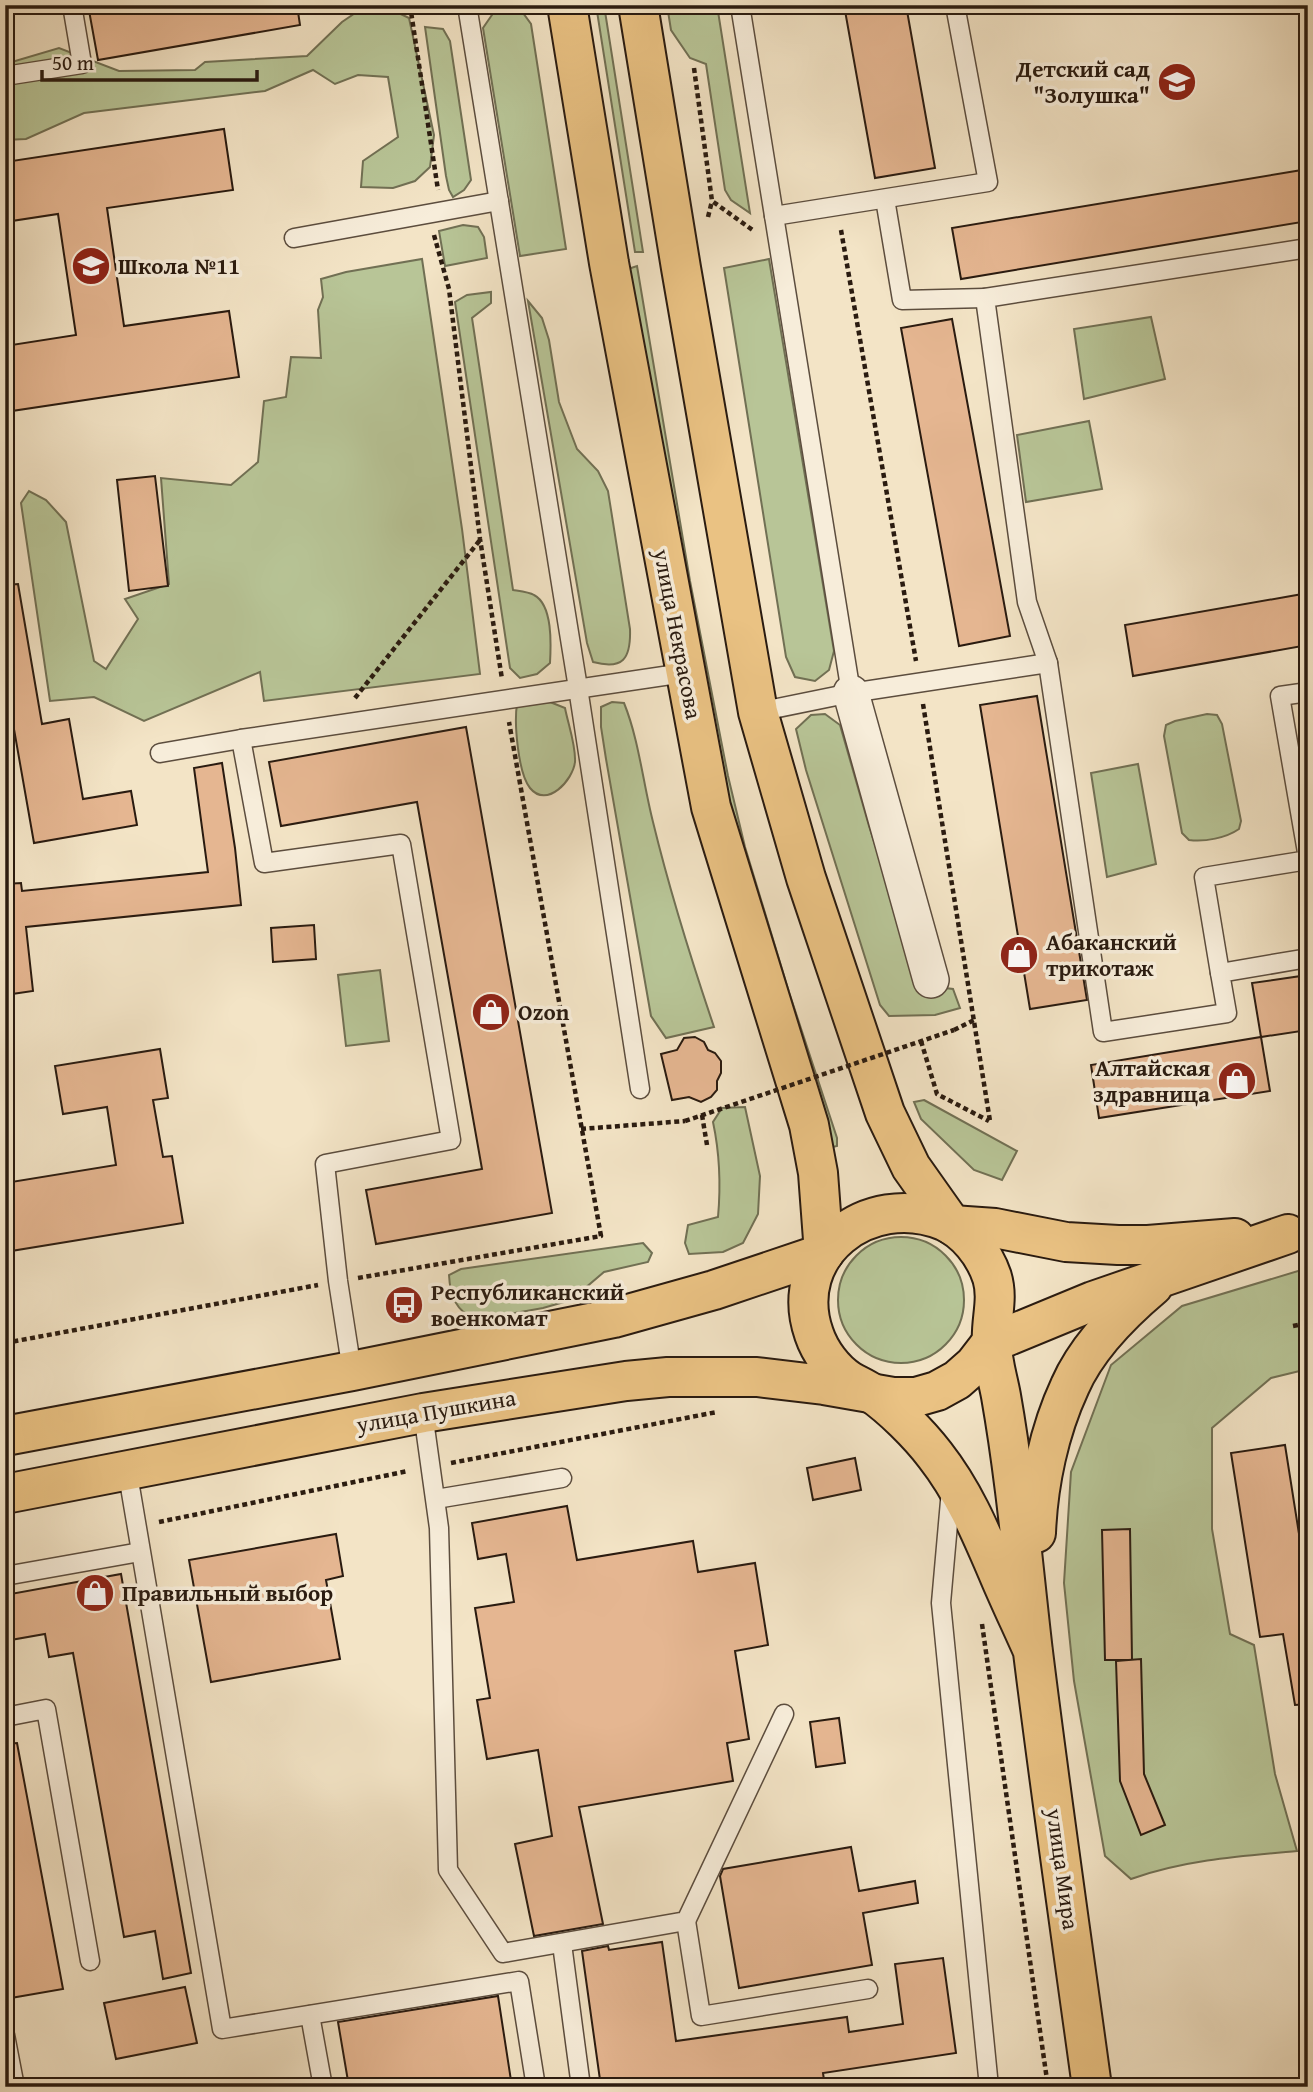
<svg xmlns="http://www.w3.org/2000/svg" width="1313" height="2092" viewBox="0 0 1313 2092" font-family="'Gentium Book Plus',serif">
  <rect width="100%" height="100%" fill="#f3e4c6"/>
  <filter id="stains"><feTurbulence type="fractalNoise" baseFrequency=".00286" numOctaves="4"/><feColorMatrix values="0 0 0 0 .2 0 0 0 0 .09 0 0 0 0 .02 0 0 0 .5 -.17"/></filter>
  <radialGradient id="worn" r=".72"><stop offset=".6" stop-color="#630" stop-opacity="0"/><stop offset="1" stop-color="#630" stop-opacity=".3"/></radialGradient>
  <g fill="#b8c597" stroke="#717054" stroke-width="2">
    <path d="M367,5h15l27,13 25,117 -4,32 -15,14 -22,7 -32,-1 2,-26 35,-24 -10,-60 -30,-2 -23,9 -22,-14 -48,21 -181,22 -58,26 -21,1v-76l54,-16 60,23 76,-1 10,-8 102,-6 35,-34z"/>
    <path d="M596,5h8l39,247h-8z"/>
    <path d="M667,5h50l33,208 -19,-13 -6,-10 -19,-126 -16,-6 -19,-28z"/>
    <path d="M494,12l29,1 8,11 35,225 -46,7 -37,-228z"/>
    <path d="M425,27l18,2 7,12 21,139 -7,10 -11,7 -4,-7 -3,-14z"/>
    <path d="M463,225l15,2 6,10 3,21 -42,8 -6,-35z"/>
    <path d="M422,259l40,270 18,145 -216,27 -4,-29 -116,49 -50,-24 -44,4 -29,-198 8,-12 17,9 20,22 28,139 12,8 32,-50 -13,-20 44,-15 -8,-106 70,7 27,-23 6,-61 22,-4 5,-40 30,1 -3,-48 5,-13 -2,-18 25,-7z"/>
    <path d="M769,259l65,392 -5,19 -14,11 -20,-4 -9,-20 -62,-389z"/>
    <path d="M637,266l53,315 38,195 17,71 44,145 48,146v8l-4,1 -3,-2 -88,-277 -114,-599z"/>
    <path d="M491,292v11l-19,15 41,272c6,1 16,2 21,5 19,10 17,50 16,68l-13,11 -17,4 -10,-10 -55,-366 12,-7z"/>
    <path d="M528,301l14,17 7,22 10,62 18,47 21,22 10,20 22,138c1,30 -7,41 -37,33l-6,-19z"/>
    <path d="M1151,317l14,62 -81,20 -10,-70z"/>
    <path d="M1089,421l13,68 -76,13 -9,-67z"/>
    <path d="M550,702l15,6c3,16 11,37 10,54 -2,18 -28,47 -45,26 -12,-15 -16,-65 -13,-84z"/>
    <path d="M612,702l12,1c15,37 19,80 29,119 17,70 38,137 61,205l-48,11 -15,-22 -45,-257 -5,-32v-20z"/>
    <path d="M825,714l15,11 29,101 52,159 32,4 7,19 -25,7 -46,1 -9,-11 -74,-235 -10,-41 15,-14z"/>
    <path d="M1207,714l10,1 5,9 19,97 -2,8c-13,9 -34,13 -50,11l-7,-7 -18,-97 2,-11 9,-4z"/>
    <path d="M1138,764l18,100 -49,13 -16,-104z"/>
    <path d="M380,970l9,71 -43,5 -8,-71z"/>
    <path d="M924,1100l93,51 -15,29 -28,-10 -53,-51 -7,-17z"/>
    <path d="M745,1107l15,69 -2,38 -15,29 -20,9 -34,2 -4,-11 3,-18 30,-8c3,-33 2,-62 -5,-95l9,-14z"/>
    <circle cx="901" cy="1300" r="63"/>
    <path d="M643,1243l9,10 -4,9 -44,10 -33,28 -28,8 -67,12c-20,-9 -26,-24 -27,-45l12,-6z"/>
    <path d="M1308,1268v101l-37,9 -59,50v101l18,105 24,11 21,129 22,77c-56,5 -113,9 -166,28l-26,-23 -31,-175 -10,-98 7,-111 40,-107 71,-59z"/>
  </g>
  <g fill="#e5b691" stroke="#2a1b10" stroke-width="2">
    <path d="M88,5h209l3,20 -202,35z"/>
    <path d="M844,5h62l29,163 -60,10z"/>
    <path d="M224,129l9,61 -126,18 17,118 105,-15 10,66 -234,35v-66l71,-11 -18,-121 -53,8v-60z"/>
    <path d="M1308,169v52l-347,58 -9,-51z"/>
    <path d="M952,319l58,317 -51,10 -58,-318z"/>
    <path d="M155,476l13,110 -39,5 -12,-111z"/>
    <path d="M18,584l24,140 27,-5 14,80 48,-8 6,34 -103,18 -29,-165v-93z"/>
    <path d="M1308,593v52l-175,31 -8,-51z"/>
    <path d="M1037,696l50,304 -57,9 -50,-304z"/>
    <path d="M466,727l86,486 -176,31 -10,-54 116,-21 -65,-367 -136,24 -12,-64z"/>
    <path d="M222,763l13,85 6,57 -215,22 7,64 -28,4v-111l16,-1 1,8 186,-19 -14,-104z"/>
    <path d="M314,925l2,34 -43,3 -2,-34z"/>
    <path d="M1308,975v55l-47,7 -9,-54z"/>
    <path d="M695,1037l9,5 4,8 7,3 6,8v12l-4,8v9l-6,7 -10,5 -12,-5 -17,3 -11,-46 16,-4 7,-12z"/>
    <path d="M1261,1037l9,54 -171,27 -8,-53z"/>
    <path d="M160,1049l8,49 -15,2 10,57 9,-1 11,67 -178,29v-69l111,-18 -9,-58 -44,7 -8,-48z"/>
    <path d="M1285,1445l23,146v113l-13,1 -12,-71 -23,3 -29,-184z"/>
    <path d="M855,1458l6,32 -48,10 -6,-32z"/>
    <path d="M567,1506l10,54 116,-19 5,31 57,-9 13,82 -33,6 14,88 -22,4 6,38 -154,26 24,117 -69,12 -19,-92 37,-8 -14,-86 -51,9 -10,-59 13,-2 -15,-90 39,-6 -8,-48 -28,5 -6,-36z"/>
    <path d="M1130,1529l2,131h-27l-3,-130z"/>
    <path d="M336,1534l7,42 -17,4 14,79 -129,23 -22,-122z"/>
    <path d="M121,1574l70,399 -28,6 -8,-48 -31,6 -51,-284 -24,4 -4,-23 -40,7v-46z"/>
    <path d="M1141,1659l3,115 21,51 -24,10 -21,-54 -4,-120z"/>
    <path d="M839,1718l6,45 -29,4 -6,-45z"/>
    <path d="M17,1743l46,246 -58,10v-255z"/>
    <path d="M851,1847l8,44 56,-10 3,22 -55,10 9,52 -133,23 -19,-112 3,-7z"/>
    <path d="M662,1942l14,99 171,-24 2,15 54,-8 -8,-60 48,-6 13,95 -133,20 2,14h-224l-19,-136 26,-5 1,4z"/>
    <path d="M185,1987l12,56 -81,16 -12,-56z"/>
    <path d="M498,1996l14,91h-163l-11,-65z"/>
  </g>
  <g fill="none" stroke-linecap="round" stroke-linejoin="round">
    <g stroke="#5c4d3e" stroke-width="21">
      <g id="lane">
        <path d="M467,5l111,683 62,401"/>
        <path d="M740,5l111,688"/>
        <path d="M5,76l77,-12 -10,-59"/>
        <path d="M885,199l17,101 83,-2"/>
        <path d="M774,216l214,-34 -33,-177"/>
        <path d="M294,238l205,-37"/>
        <path d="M1048,663l55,369 124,-19 -7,-40 88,-15"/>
        <path d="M1308,692l-28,4 28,162"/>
        <path d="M758,712l93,-19 197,-30 -21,-61 -42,-304 323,-50"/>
        <path d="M160,753l81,-14"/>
        <path d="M1220,973l-16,-96 104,-17"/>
        <path d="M352,1371l-14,-90 -13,-117 126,-24 -50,-296 -137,19 -23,-124 443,-66"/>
        <path d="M423,1413l16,115 9,342 55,83 183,-32 98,-207"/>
        <path d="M127,1469l95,560 297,-48 17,106"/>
        <path d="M951,1490l-10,113 48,484"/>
        <path d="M436,1499l126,-21"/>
        <path d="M5,1576l135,-24"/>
        <path d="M5,1717l41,-8 44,252"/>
        <path d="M686,1921l15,95 167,-27"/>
        <path d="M562,1944l19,143"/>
        <path d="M310,2015l13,72"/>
        <path d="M5,2035l10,52"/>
      </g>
    </g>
    <g stroke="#5c4d3e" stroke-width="38">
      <path id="street" d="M851,693l80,287"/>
    </g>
    <g stroke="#2a1b10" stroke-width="42">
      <g id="primary">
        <path d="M567,5l42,258 102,544 98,318 9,48 6,80"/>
        <path d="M638,5l43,263 77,444 48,166 79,235 26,54 41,58"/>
        <path d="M952,1225l43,3 71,14 52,3h30l87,-7"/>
        <path d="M5,1436l347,-65 262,-53 100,-28 110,-37"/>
        <path d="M5,1494l418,-81 203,-32 42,-4h89l67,8 69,12h23l21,-6 20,-11 17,-15 17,-22 102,-42 195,-67"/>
        <path d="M1036,1533c2,-49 13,-102 34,-147 17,-39 51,-73 83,-100"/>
        <path d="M1033,1651c-11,-25 -23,-50 -34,-76 -18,-42 -35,-83 -64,-120 -16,-21 -43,-48 -65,-63 -6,-4 -13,-7 -20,-11 -16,-10 -30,-29 -36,-47 -28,-80 54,-144 130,-113 22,10 40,32 48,56 7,23 -2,44 0,67 0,17 6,35 9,52 15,85 22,170 32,256 18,145 39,290 59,435"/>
      </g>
    </g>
    <g stroke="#2a1b10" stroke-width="4.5" stroke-dasharray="5 3.5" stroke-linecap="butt">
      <path d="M410,5l28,185"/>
      <path d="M694,68l18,133 42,30"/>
      <path d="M708,217l4,-16"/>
      <path d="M841,230l75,431"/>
      <path d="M434,235l15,54 31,250 22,140"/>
      <path d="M355,698l125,-158"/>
      <path d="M923,704l67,417"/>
      <path d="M954,1030l20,-10"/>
      <path d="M921,1041l16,53 52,27"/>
      <path d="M702,1115l5,30"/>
      <path d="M581,1129l104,-8"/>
      <path d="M358,1278l243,-42 -92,-514"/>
      <path d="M1293,1326l15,-3"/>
      <path d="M5,1343l313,-58"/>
      <path d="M451,1463l266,-51"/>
      <path d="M159,1522l249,-51"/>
      <path d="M982,1624l66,463"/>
    </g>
    <use href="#lane" stroke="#f7edda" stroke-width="18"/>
    <use href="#street" stroke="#f7edda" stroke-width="35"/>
    <use href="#primary" stroke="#eac283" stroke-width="38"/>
    <path stroke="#2a1b10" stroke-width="4.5" stroke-dasharray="5 3.5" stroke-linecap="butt" d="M685,1121l269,-91"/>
  </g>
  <defs>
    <g id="school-disc" transform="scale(2.0125)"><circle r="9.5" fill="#8f2418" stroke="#f7edda"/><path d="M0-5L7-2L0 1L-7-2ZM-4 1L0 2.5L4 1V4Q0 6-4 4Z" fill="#fff"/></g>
    <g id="shop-disc" transform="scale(2.0125)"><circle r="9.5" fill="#8f2418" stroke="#f7edda"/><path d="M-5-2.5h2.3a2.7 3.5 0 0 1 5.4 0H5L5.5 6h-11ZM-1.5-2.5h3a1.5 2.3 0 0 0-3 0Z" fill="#fff"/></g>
    <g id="bus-disc" transform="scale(2.0125)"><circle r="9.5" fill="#8f2418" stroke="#f7edda"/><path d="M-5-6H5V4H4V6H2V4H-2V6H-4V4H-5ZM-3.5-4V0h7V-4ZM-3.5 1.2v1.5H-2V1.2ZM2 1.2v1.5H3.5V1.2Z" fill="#fff"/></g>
  </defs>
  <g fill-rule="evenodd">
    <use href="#school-disc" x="1177" y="82"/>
    <use href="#school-disc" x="91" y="266"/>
    <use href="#shop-disc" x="1019" y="955"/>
    <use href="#shop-disc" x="491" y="1012"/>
    <use href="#shop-disc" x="1237" y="1081"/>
    <use href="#bus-disc" x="404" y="1305"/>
    <use href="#shop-disc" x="95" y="1593"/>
  </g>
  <g text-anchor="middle" stroke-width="7" stroke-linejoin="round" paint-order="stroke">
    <g font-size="23" font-weight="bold" fill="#2a1b10" stroke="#f7edda" text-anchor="start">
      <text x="1150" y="77" text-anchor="end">Детский сад<tspan x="1150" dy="26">"Золушка"</tspan></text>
      <text x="118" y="274">Школа №11</text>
      <text x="1046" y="950">Абаканский<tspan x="1046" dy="26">трикотаж</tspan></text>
      <text x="518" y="1020">Ozon</text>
      <text x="1210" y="1076" text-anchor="end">Алтайская<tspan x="1210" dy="26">здравница</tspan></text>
      <text x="431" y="1300">Республиканский<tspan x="431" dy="26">военкомат</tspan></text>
      <text x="122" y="1601">Правильный выбор</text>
    </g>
    <g font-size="23" fill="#2a1b10" stroke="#f7edda">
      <text transform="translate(678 634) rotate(79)" y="8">улица Некрасова</text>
      <text transform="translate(436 1411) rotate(-10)" y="8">улица Пушкина</text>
      <text transform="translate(1063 1869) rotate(82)" y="8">улица Мира</text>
    </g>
  </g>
  <rect width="1313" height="2092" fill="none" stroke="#f3e4c6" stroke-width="28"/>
  <rect x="7" y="7" width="1299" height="2078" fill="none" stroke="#2a1b10" stroke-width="3.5"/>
  <rect x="14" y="14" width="1285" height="2064" fill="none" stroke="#2a1b10" stroke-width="2"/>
  <path d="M42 70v10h215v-10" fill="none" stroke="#2a1b10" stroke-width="3.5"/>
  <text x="52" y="70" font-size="21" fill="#2a1b10" stroke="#f7edda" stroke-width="5" paint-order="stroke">50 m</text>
  <rect width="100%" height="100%" filter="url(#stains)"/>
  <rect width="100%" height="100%" fill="url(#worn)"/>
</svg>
